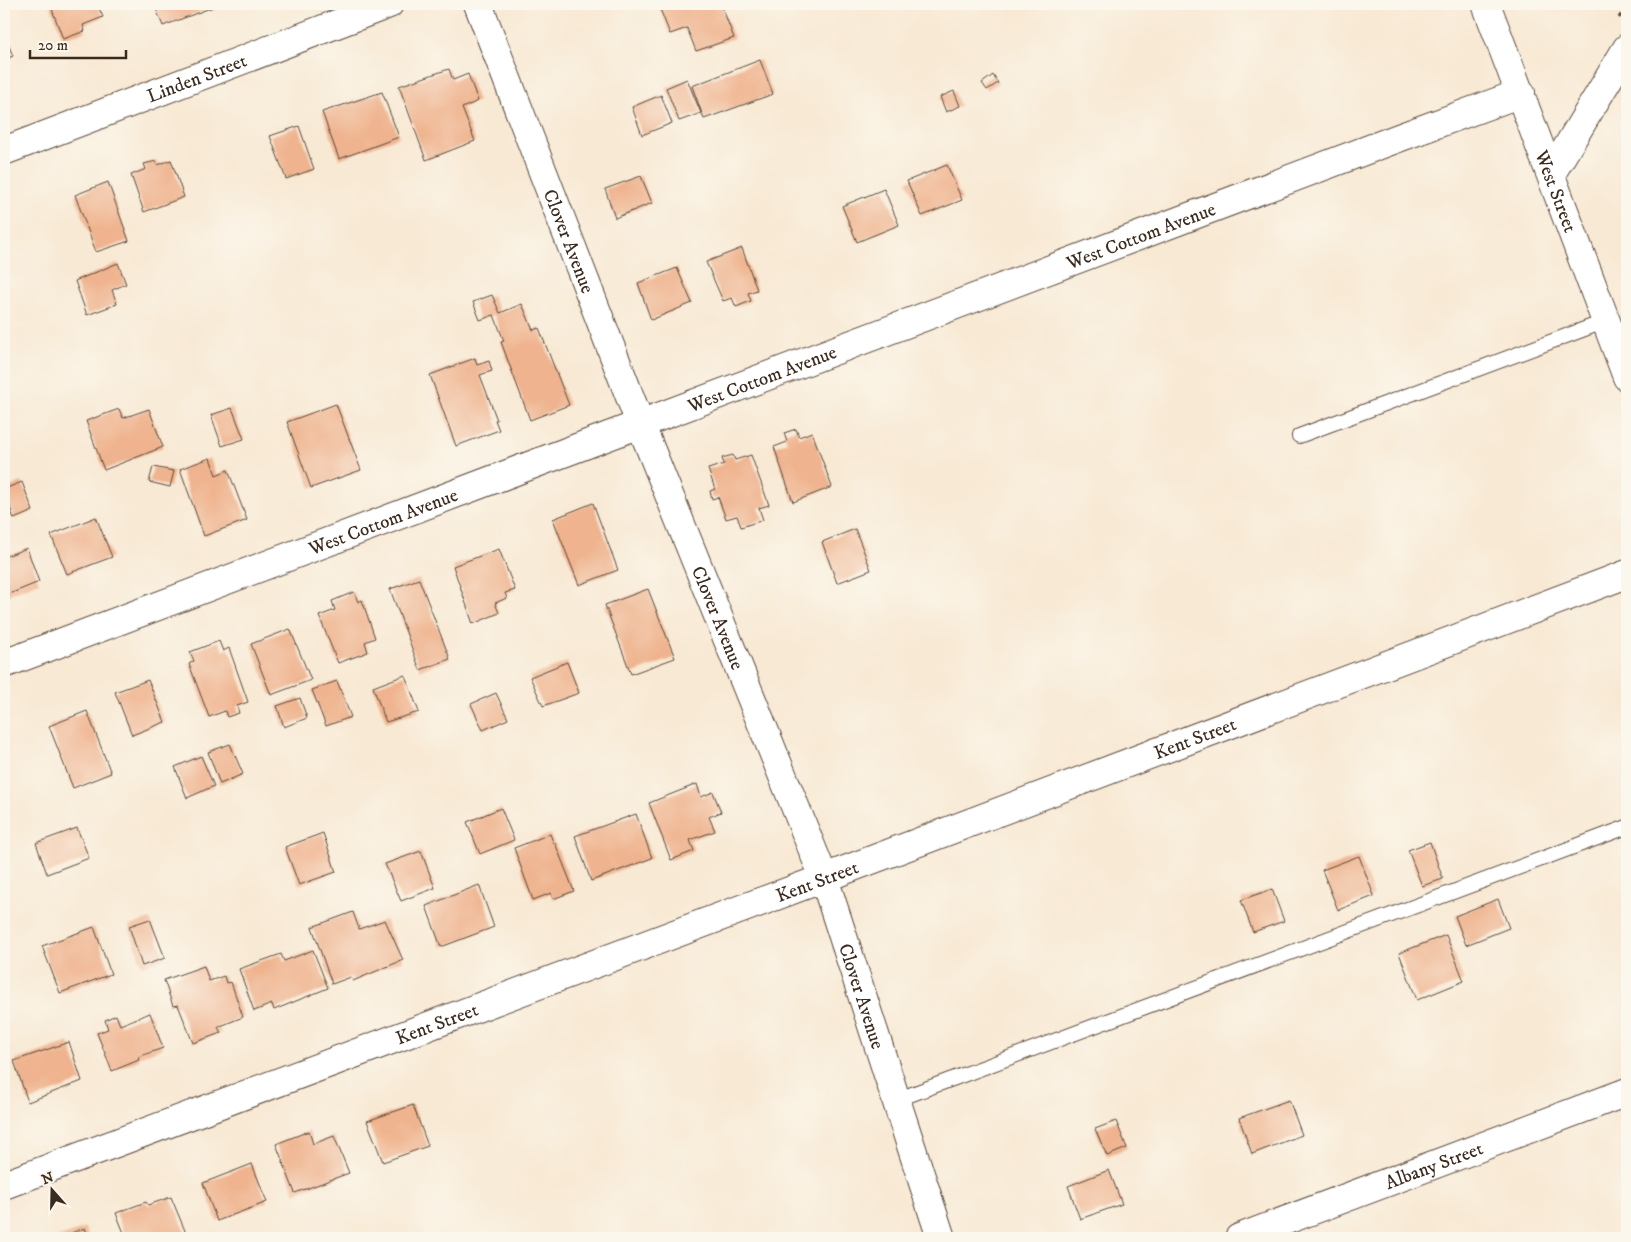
<svg xmlns="http://www.w3.org/2000/svg" width="1631" height="1242" viewBox="0 0 1631 1242" font-family="'IM FELL DW Pica',serif">
  <rect width="100%" height="100%" fill="#fbf7ec"/>
  <filter id="ink" filterUnits="userSpaceOnUse"><feTurbulence type="fractalNoise" baseFrequency=".02" numOctaves="2"/><feDisplacementMap in="SourceGraphic" scale="10" xChannelSelector="R" yChannelSelector="G"/><feConvolveMatrix kernelMatrix="1 2 1 2 8 2 1 2 1" color-interpolation-filters="sRGB"/></filter>
  <filter id="wash" filterUnits="userSpaceOnUse"><feTurbulence type="fractalNoise" baseFrequency=".0096" numOctaves="4" result="noise"/><feDisplacementMap in="SourceGraphic" scale="20" xChannelSelector="R" yChannelSelector="G"/><feGaussianBlur stdDeviation="1.12" result="paint"/><feColorMatrix in="noise" values="0 0 0 0 0 0 0 0 0 0 0 0 0 0 0 0 0 1.4 0 .05"/><feComposite in="paint" operator="in"/></filter>
  <g filter="url(#wash)">
    <rect width="100%" height="100%" fill="#f8e9d4"/>
    <g id="blocks">
      <g fill="#efb48f">
        <path d="M50,4h47l6,13 -20,8 2,6 -22,8z"/>
        <path d="M154,4h58l1,3 -50,19z"/>
        <path d="M658,4h63l13,34 -38,13 -9,-23 -17,6z"/>
        <path d="M4,34l9,22 -9,4z"/>
        <path d="M760,60l13,34 -69,25 -12,-33z"/>
        <path d="M449,69l4,11 15,-6 10,27 -16,7 13,33 -49,19 -27,-74z"/>
        <path d="M993,75l5,8 -11,7 -5,-7z"/>
        <path d="M687,79l14,34 -22,8 -13,-33z"/>
        <path d="M954,91l6,15 -14,6 -6,-15z"/>
        <path d="M382,92l17,45 -60,22 -17,-47z"/>
        <path d="M661,95l11,28 -30,12 -10,-28z"/>
        <path d="M299,126l15,43 -28,10 -16,-43z"/>
        <path d="M171,160l13,37 -40,15 -13,-37 15,-6 -2,-5 12,-3 2,4z"/>
        <path d="M947,165l15,35 -40,16 -15,-35z"/>
        <path d="M641,176l11,27 -37,15 -10,-29z"/>
        <path d="M108,182l21,59 -33,11 -21,-57z"/>
        <path d="M884,189l15,36 -42,17 -15,-36z"/>
        <path d="M742,248l15,42 -9,3 3,8 -15,6 -4,-9 -9,3 -17,-39z"/>
        <path d="M118,263l8,21 -14,6 5,14 -30,11 -12,-34z"/>
        <path d="M677,268l15,35 -41,17 -13,-37z"/>
        <path d="M492,295l8,18 22,-9 11,26 6,-2 30,77 -39,15 -29,-78 3,-1 -10,-26 -14,5 -7,-18z"/>
        <path d="M475,358l2,7 12,-4 3,10 -12,4 17,45h-2l4,10 -43,16 -26,-71z"/>
        <path d="M336,404l25,66 -50,18 -24,-66z"/>
        <path d="M232,408l12,31 -22,7 -11,-31z"/>
        <path d="M119,409l4,9 26,-9 14,38 -59,23 -18,-49z"/>
        <path d="M796,429l3,8 13,-5 20,55 -39,15 -19,-55 13,-5 -3,-9z"/>
        <path d="M733,455l2,5 16,-5 18,50 -10,3 4,12 -22,7 -4,-11 -11,3 -8,-22 -6,2 -2,-8 5,-2 -7,-20 16,-5 -2,-6z"/>
        <path d="M210,458l6,17 12,-5 19,50 -43,16 -24,-67z"/>
        <path d="M153,467l21,4 -4,16 -21,-5z"/>
        <path d="M22,482l11,29 -19,8 -10,-30z"/>
        <path d="M593,503l25,67 -39,15 -26,-66z"/>
        <path d="M96,517l16,40 -45,17 -16,-39z"/>
        <path d="M855,529l16,41 -34,13 -15,-41z"/>
        <path d="M27,548l12,34 -32,13 2,5 -5,2v-45z"/>
        <path d="M499,549l16,41 -10,3 2,5 -12,5 4,10 -26,11 -20,-58z"/>
        <path d="M419,579l31,80 -30,11 -30,-81z"/>
        <path d="M648,589l27,69 -44,16 -26,-69z"/>
        <path d="M354,592l4,10 4,-2 13,38 -10,4 3,10 -30,11 -19,-47 16,-6 -3,-9z"/>
        <path d="M290,629l21,51 -40,15 -20,-51z"/>
        <path d="M219,641l4,10 6,-3 19,54 -11,4 2,7 -12,4 -2,-6 -16,6 -20,-53 5,-3 -4,-9z"/>
        <path d="M567,662l12,31 -36,13 -13,-29z"/>
        <path d="M405,675l14,37 -33,10 -13,-35z"/>
        <path d="M148,680l17,42 -33,13 -17,-43z"/>
        <path d="M337,681l14,36 -25,9 -14,-36z"/>
        <path d="M496,693l12,26 -25,11 -12,-26z"/>
        <path d="M300,698l7,20 -23,9 -7,-21z"/>
        <path d="M87,711l24,62 -38,15 -24,-62z"/>
        <path d="M230,744l13,30 -23,10 -12,-32z"/>
        <path d="M201,756l13,30 -27,12 -12,-31z"/>
        <path d="M697,784l4,13 12,-5 8,20 -12,5 6,14 -25,9 4,11 -23,9 -22,-57z"/>
        <path d="M501,808l13,32 -34,14 -13,-32z"/>
        <path d="M636,814l16,44 -61,23 -16,-45z"/>
        <path d="M77,828l12,30 -42,16 -11,-31z"/>
        <path d="M323,833l13,39 -37,13 -14,-38z"/>
        <path d="M550,834l4,10 1,-1 19,48 -21,8 -2,-6 -18,7 -19,-52z"/>
        <path d="M1430,842l13,37 -21,7 -14,-36z"/>
        <path d="M421,851l14,37 -34,13 -16,-37z"/>
        <path d="M1359,856l15,40 -36,14 -16,-40z"/>
        <path d="M479,885l15,42 -53,20 -15,-41z"/>
        <path d="M1272,889l12,32 -31,11 -12,-32z"/>
        <path d="M1498,899l11,29 -43,17 -11,-29z"/>
        <path d="M353,912l6,17 26,-9 18,40 -50,21 -2,-4 -19,7 -20,-57z"/>
        <path d="M150,919l15,39 -23,8 -13,-40z"/>
        <path d="M94,927l17,47 -51,19 -18,-47z"/>
        <path d="M1446,935l18,46 -47,19 -18,-47z"/>
        <path d="M313,950l15,38 -54,22 -2,-6 -18,7 -15,-42 42,-15 3,7z"/>
        <path d="M204,966l5,15 15,-5 2,7 5,-1 12,35 -25,10 3,6 -28,10 -15,-38 -5,1 -9,-26z"/>
        <path d="M150,1013l13,35 -25,9 1,3 -27,11 -15,-38 11,-4 -3,-9 11,-5 4,10z"/>
        <path d="M69,1042l13,39 -54,21 -14,-41z"/>
        <path d="M1289,1100l13,35 -50,19 -13,-36z"/>
        <path d="M413,1105l15,41 -45,16 -16,-41z"/>
        <path d="M1116,1121l11,27 -20,8 -12,-27z"/>
        <path d="M309,1131l4,13 21,-8 15,37 -54,20 -19,-49z"/>
        <path d="M252,1164l15,38 -50,19 -14,-38z"/>
        <path d="M1109,1170l13,34 -42,15 -12,-33z"/>
        <path d="M171,1197l17,41h-62l-10,-25 30,-11 2,3z"/>
        <path d="M85,1228l4,10h-32z"/>
      </g>
    </g>
  </g>
  <g filter="url(#ink)">
    <use href="#blocks" fill-opacity="0" stroke="#574739" stroke-width="1"/>
    <g fill="none" stroke-linecap="round" stroke-linejoin="round">
      <g stroke="#574739" stroke-width="16">
        <g id="lane">
          <path d="M1299,436l307,-115"/>
          <path d="M896,1100l731,-273"/>
        </g>
      </g>
      <g stroke="#574739" stroke-width="30">
        <g id="street">
          <path id="s1" d="M478,4l162,419 184,455 117,360"/>
          <path id="s2" d="M1486,4l141,373"/>
          <path id="s3" d="M4,151l385,-147"/>
          <path d="M1551,174l76,-126"/>
          <path id="s4" d="M4,664l1397,-527 120,-44"/>
          <path id="s5" d="M4,1185l820,-307 803,-304"/>
          <path id="s6" d="M1239,1238l388,-146"/>
        </g>
      </g>
      <path stroke="#574739" stroke-width="3" stroke-dasharray="4 4" stroke-linecap="butt" d="M1619,18l8,-14"/>
      <use href="#lane" stroke="#fff" stroke-width="14"/>
      <use href="#street" stroke="#fff" stroke-width="28"/>
    </g>
  </g>
  <g text-anchor="middle" stroke-width="5" stroke-linejoin="round" paint-order="stroke">
    <g font-size="19" fill="#3b2a1e" stroke="#fbf7ec">
      <text dy="7" stroke="none"><textPath href="#s3" startOffset="206">Linden Street</textPath></text>
      <text dy="7" stroke="none"><textPath href="#s2" startOffset="200">West Street</textPath></text>
      <text dy="7" stroke="none"><textPath href="#s4" startOffset="1215">West Cottom Avenue</textPath></text>
      <text dy="7" stroke="none"><textPath href="#s1" startOffset="254">Clover Avenue</textPath></text>
      <text dy="7" stroke="none"><textPath href="#s4" startOffset="810">West Cottom Avenue</textPath></text>
      <text dy="7" stroke="none"><textPath href="#s4" startOffset="405">West Cottom Avenue</textPath></text>
      <text dy="7" stroke="none"><textPath href="#s1" startOffset="659">Clover Avenue</textPath></text>
      <text dy="7" stroke="none"><textPath href="#s5" startOffset="1272">Kent Street</textPath></text>
      <text dy="7" stroke="none"><textPath href="#s5" startOffset="868">Kent Street</textPath></text>
      <text dy="7" stroke="none"><textPath href="#s1" startOffset="1064">Clover Avenue</textPath></text>
      <text dy="7" stroke="none"><textPath href="#s5" startOffset="462">Kent Street</textPath></text>
      <text dy="7" stroke="none"><textPath href="#s6" startOffset="208">Albany Street</textPath></text>
    </g>
  </g>
  <rect width="1631" height="1242" fill="none" stroke="#fbf7ec" stroke-width="20"/>
  <g transform="translate(52 1190) rotate(340)" stroke="#fbf7ec" stroke-width="4" paint-order="stroke">
  <path d="M0-4L9 19L0 12L-9 19Z" fill="#3b2a1e"/>
  <text y="-8" font-size="14" font-weight="bold" text-anchor="middle" fill="#3b2a1e">N</text>
  </g>
  <path d="M30 50v8h96v-8" fill="none" stroke="#3b2a1e" stroke-width="2.5"/>
  <text x="38" y="50" font-size="15" fill="#3b2a1e" stroke="#fbf7ec" stroke-width="4" paint-order="stroke">20 m</text>
</svg>
